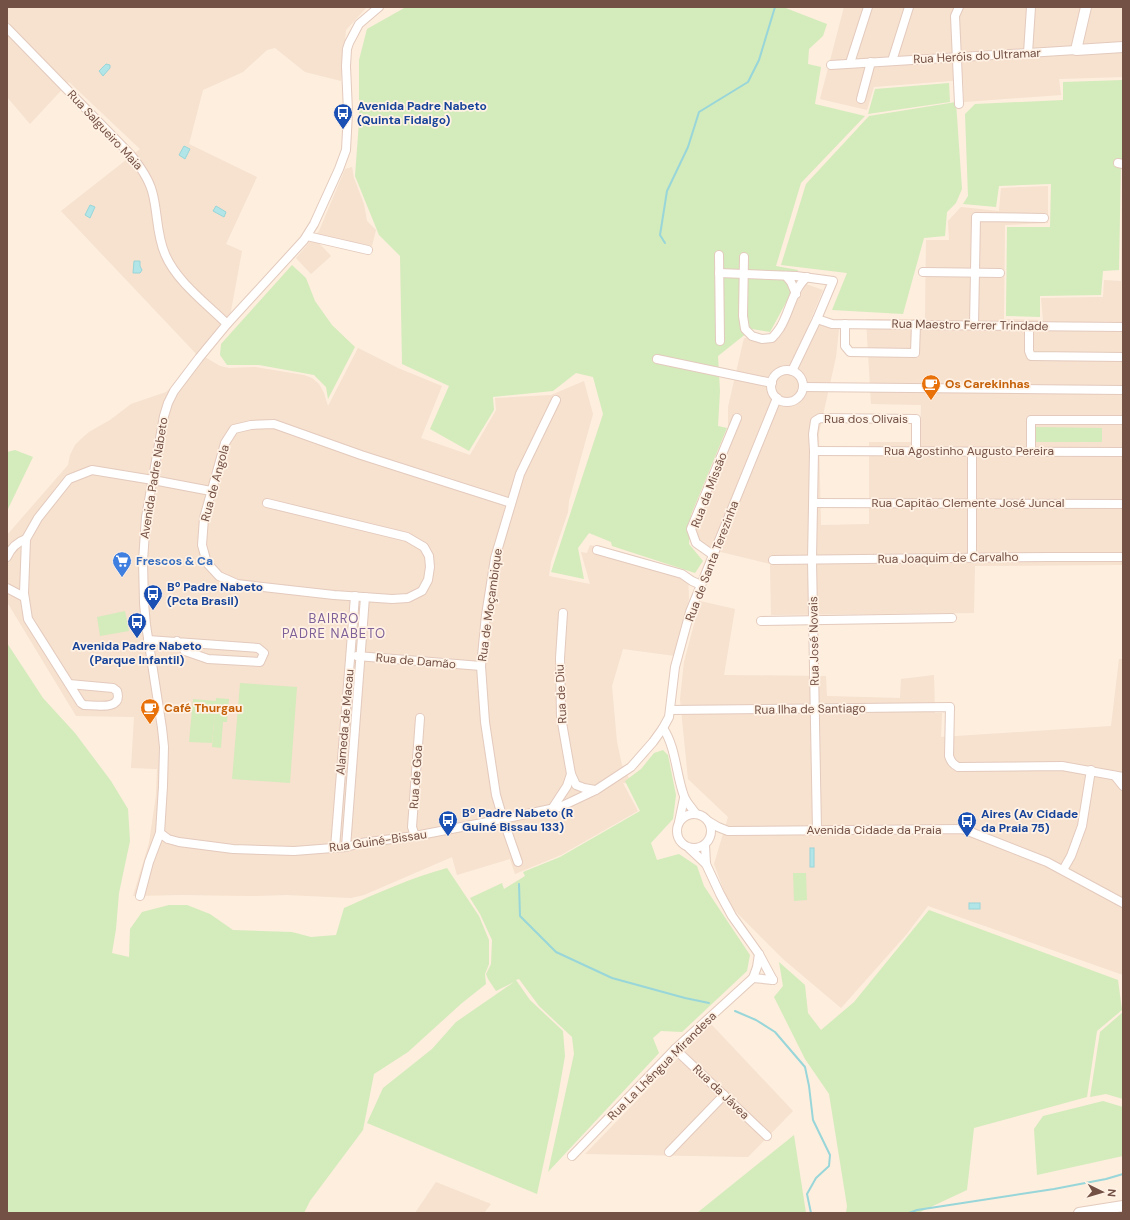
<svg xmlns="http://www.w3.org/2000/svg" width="1130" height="1220" viewBox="0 0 1130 1220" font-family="'DM Sans',sans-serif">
  <rect width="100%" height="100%" fill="#fdeede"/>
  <g fill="#f7e1cf">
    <path d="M7,7h360l-21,23 -5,51 -36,-9 -30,-24 -8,2 -24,22 -40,18 -14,54 68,33 -31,67 16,7 -14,76 -27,32 -140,-148 79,-62 -71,-67 -39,42 -23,-27z"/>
    <path d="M844,7h279v70l-64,2 2,16 -97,7 -1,-22 -89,7 -7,23 -47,-11z"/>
    <path d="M352,167l2,11 10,26 3,17 9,9 -4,16 -50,-10 -4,6 13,14 -20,18 -15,-16 23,-27 26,-62z"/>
    <path d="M1122,170l1,395 -148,1 -1,47 -203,2 -1,-51 -78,-19 1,-31 35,-86v-21l16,-69 33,1 29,-55 17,6 -13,31 29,8 -3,28 -17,76 2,92 48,-1v-82h51l1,-37 -50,-1 -5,-85h59l1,-79h23l-1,-19 13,-14 38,4 2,-23 47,-2v37l-43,2 -1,94 39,1 -2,-22 62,-1 1,-17 17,1z"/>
    <path d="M358,348l40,20 44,18 -21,52 49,17 26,-45 -1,-12 56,-3 33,-14 9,33 -24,87 -1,11 -17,50 -2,14 41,8 -9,-32 6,1 3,-8 74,19 24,10 1,25 -14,57 -52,-7 -11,37 5,56 5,23 10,19 -9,-1 15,28 -77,44 -46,19 -5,-15 -53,16 -5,-18 -88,38 -13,3 -64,-3 -36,1 -70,-1 -48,1 16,-53 7,-48 1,-26 -26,-1 3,-51 -58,-1 -69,-114v-67l61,-70 2,-10 5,-10 6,-6 8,-7 21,-12 21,-16 35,-12 39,-35 15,9 9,2 26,-1 49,8 8,3 7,6 5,9 4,13z"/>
    <path d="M700,601l35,8 -11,66 102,1 1,20 73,2 1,-19 33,-4 1,38h7l-1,24 170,-11 8,-67h4v316l-195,-69 -22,29 -65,73 -58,-49 -54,-54 -15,-41 14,-47 -40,-38 -8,-80 4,-37z"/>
    <path d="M711,1024l82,87 -45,46 -163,-3z"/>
    <path d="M436,1182l55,22 -7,9h-69z"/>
  </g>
  <g fill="#d4ebbc">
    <path d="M406,7h377l44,17 -4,12 -14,13 -1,15 13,3 -6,37 50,12 -64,67 -25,83 22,4 -9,27 -19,35 -18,-3 -34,27 2,35 -2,35 9,2 -36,87 -2,29 14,17 -8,12 -83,-27 -1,-4 -22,-9 -11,15 6,31 -33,-7 52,-158 -10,-37 -17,-4 -23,18 -60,6 1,13 -25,41 -39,-22 19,-43 -47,-22 -2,-108 -21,-21 -24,-59 4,-54v-62l8,-31z"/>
    <path d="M1123,80v79l-2,1 -2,110 -16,1 -2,24 -61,1v21l-34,-1 1,-89h43l1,-43 -52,2 -3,21 -33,-3 5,-8 -3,-82 10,-10 88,-4v-18z"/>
    <path d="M949,83l1,19 -82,12 7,-25z"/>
    <path d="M956,102l6,87 -6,14 -9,9 -2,24 -21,2 -21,76 -71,-4 15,-37 -66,-8 25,-81 63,-68z"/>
    <path d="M292,265l14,13 9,23 17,24 23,22 -27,52 -2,-12 -12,-12 -55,-10h-32l-7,-10 1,-11z"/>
    <path d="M1036,427l66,1v14h-66z"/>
    <path d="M15,450l18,7 -26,54v-59z"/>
    <path d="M125,611l4,20 -29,5 -3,-19z"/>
    <path d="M7,643l36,55 32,35 36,48 17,28 2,32 -11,52 -3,36 -4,24 17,4 1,-28 12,-17 27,-7h18l23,9 23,16 59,2 19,5 25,-2 8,-27c33,-15 67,-30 103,-40l32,48 10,24v24l-4,10 1,10 -24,19 -54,49 -34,22 -11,56 -53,71 -6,12h-297z"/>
    <path d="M240,683l57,4 -7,96 -58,-4z"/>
    <path d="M216,698l13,1 -2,23h-4l-2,26 -9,-1z"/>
    <path d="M193,699l23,2 -4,42 -23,-1z"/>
    <path d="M663,750l5,5 8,40 -3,24 -22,24 6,17 22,-6 18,12 7,20 46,69 -3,16 -65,61 -21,-1 -8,7 6,15 -111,119 26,-118 -2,-17 -33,-31 -20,-27 -3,1 14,20 33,31 2,25 -7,40 -21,98 -170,-71 16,-35 49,-39 24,-27 58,-40 -18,9 -8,-12 -2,-5 5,-10 1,-24 -12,-26 -10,-16 32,-15 2,6 21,-13 -2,-4 37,-15 80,-46 -15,-30 16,-12 13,-16z"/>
    <path d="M793,873h13l1,27 -13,1z"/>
    <path d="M929,910l189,70 4,30 -25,21 -10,66 -113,31 -7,62 -49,23h-72l1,-7 -18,-112 -24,-35 -31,-62 9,-11 -4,-24 26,23 3,28 13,17 33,-28z"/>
    <path d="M1123,1012v87l-17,-5 -16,3 10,-65z"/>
    <path d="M1103,1101l20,6v49l-86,19 -3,-46 9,-13z"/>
    <path d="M794,1135l12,78h-109z"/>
  </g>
  <g fill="#b2e5e7" stroke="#98d6d9">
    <path d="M106,64l4,1v3l-7,8 -4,-5z"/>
    <path d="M184,146l6,3 -5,10 -6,-4z"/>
    <path d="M90,205l5,2 -5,11 -5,-3z"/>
    <path d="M216,206l10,6 -2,5 -11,-6z"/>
    <path d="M134,261h6v5l2,4 -2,3h-7z"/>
    <rect x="810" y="848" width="4" height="19"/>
    <rect x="969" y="903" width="11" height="6"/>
  </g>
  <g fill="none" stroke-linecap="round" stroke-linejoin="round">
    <g stroke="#98d6d9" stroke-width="2">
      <path d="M665,243l-5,-8 7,-44 21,-44 11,-35 49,-30 11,-22 16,-53"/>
      <path d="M519,884l1,32 36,36 56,26 73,20 24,5"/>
      <path d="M735,1011l21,9 19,12 30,35 4,19 4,34 17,35 -1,11 -13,12 -9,16 4,19"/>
      <path d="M909,1213l8,-3 137,-21 52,-10 17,-5"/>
    </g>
    <g stroke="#e3cabd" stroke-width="10">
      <g id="minor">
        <path d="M7,28l123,126c9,11 18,23 22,37 6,20 4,43 13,63 11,27 42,50 62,70"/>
        <path d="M1028,53l3,-46"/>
        <path d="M892,61l17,-54"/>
        <path d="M850,63l18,-56"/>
        <path d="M831,65l245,-15"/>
        <path d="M861,99l10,-37"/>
        <path d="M959,104l-4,-88 4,-9"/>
        <path d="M1118,163l5,1"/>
        <path d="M307,236l61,14"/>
        <path d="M719,255l1,86"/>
        <path d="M744,257l-1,59 2,13 7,7 10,3 10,-1c3,-3 6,-7 8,-10 10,-16 12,-38 27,-51"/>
        <path d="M923,272l77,1"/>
        <path d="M719,273l77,3 37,5 -16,38 -25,52"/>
        <path d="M786,276l5,6 5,12"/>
        <path d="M817,319l15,5 291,3"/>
        <path d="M845,324v22l5,6 65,1 1,-29"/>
        <path d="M974,325l2,-108 68,1"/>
        <path d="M1029,326v25l2,5 92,1"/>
        <path d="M657,359l115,24"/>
        <circle cx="787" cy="386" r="16"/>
        <path d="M803,387l320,3"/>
        <path d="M814,451l309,1"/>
        <path d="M1031,451v-31h92"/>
        <path d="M267,503l140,34 17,10 5,9 1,11 -2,13 -6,11 -14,7 -16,1 -58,-4 -97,-11 -18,-8 -12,-13 -5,-18 2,-27 21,-75 9,-14 17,-4 23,-1 87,31 150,48"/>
        <path d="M814,503l309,1"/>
        <path d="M597,550l85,24 10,7 9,4"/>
        <path d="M713,555l-17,-12 -5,-14 46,-111"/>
        <path d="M7,557c4,-9 10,-15 19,-18"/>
        <path d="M972,558v-107"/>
        <path d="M773,560l276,-3h74"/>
        <path d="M7,588l17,9"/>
        <path d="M563,613l-3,45 1,59 10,57 5,11 8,3 11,2"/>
        <path d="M761,621l191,-3"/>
        <path d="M148,640l110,8 6,5 -4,9 -52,-3 -23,-8 -8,-10"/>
        <path d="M357,656l124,10"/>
        <path d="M69,684l44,4 4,3c6,20 -21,14 -33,14l-3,-2 -53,-84 -4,-26 2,-54 12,-21 31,-39 23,-9 61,10 58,11"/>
        <path d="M670,710l280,-3 -1,49c2,6 4,8 9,11l104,-1 61,11"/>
        <path d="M663,728c13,19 13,47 21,68 2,6 8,12 12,18"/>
        <path d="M1115,776l8,10"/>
        <path d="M552,809l15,-23 4,-12"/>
        <circle cx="694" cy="831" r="17"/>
        <path d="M708,821l10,6 10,4 233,-2 7,2 79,31 76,41"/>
        <path d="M679,822l5,-24"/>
        <path d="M817,831l-5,-271 2,-109 -1,-17 2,-13 5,-3 96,1v32"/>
        <path d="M160,833l8,6 11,3 54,7 61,2 52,-4 15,-4 54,-7 88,-17 57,-12 36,-17 35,-23 22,-25 10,-14 6,-11 6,-50 15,-55 87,-214"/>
        <path d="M415,836l-3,-9 8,-109"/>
        <path d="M705,845l1,19 14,30 12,22 27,38 14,26"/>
        <path d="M346,847l19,-250"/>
        <path d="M335,848l20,-252"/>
        <path d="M689,848l17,16"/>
        <path d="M518,862l-15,-43 -7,-24 -11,-73 -4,-56 5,-51 9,-57 25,-84 36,-74"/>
        <path d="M1063,870l8,-14 11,-30 9,-56"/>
        <path d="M140,896l9,-34 11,-29 3,-47 1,-39 -2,-19 -16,-103 -2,-22 -1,-42 3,-44 18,-101 4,-13 6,-12 25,-33 28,-34 77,-84 10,-16 25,-55 7,-19 2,-38 -2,-46 1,-17 2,-6 10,-19 20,-17"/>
        <path d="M753,978l20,2"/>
        <path d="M675,1049l92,87"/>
        <path d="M669,1152l55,-57"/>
        <path d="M572,1156l103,-107 78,-71 4,-11 2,-13"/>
      </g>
    </g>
    <g stroke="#e3cabd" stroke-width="12">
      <g id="tertiary">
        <path d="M1086,7l-10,43 47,-3"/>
        <path d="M1079,1213l44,-7"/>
      </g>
    </g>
    <use href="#minor" stroke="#fff" stroke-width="8"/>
    <use href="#tertiary" stroke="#fff" stroke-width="10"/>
  </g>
  <defs>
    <g id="bus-pin" transform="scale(1)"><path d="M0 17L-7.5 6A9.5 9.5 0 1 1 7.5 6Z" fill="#1a4fb4" stroke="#fff2e5"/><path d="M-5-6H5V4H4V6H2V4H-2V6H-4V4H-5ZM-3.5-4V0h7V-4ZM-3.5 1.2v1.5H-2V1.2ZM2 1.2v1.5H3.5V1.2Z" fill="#fff"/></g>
    <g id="cafe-pin" transform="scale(1)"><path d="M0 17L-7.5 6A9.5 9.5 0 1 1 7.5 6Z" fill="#e8710a" stroke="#fff2e5"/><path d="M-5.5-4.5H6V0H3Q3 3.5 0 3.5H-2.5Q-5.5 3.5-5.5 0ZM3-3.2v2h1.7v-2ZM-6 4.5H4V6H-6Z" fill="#fff"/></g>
    <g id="supermarket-pin" transform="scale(1)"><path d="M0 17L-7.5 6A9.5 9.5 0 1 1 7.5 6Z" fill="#3f7fe0" stroke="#fff2e5"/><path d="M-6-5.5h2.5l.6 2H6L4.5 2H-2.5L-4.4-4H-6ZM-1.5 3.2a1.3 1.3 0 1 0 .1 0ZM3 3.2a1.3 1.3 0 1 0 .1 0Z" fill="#fff"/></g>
  </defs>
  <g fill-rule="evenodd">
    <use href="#bus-pin" x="343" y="113"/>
    <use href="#cafe-pin" x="931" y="384"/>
    <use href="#supermarket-pin" x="122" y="561"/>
    <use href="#bus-pin" x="153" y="594"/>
    <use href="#bus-pin" x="137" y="622"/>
    <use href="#cafe-pin" x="150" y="708"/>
    <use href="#bus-pin" x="448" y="820"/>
    <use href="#bus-pin" x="967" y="821"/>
  </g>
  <g text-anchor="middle" stroke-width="3.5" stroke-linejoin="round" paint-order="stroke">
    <g font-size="12" fill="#745145" stroke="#fff2e5">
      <text transform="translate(977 56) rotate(-3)" y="4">Rua Heróis do Ultramar</text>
      <text transform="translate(105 130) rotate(47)" y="4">Rua Salgueiro Maia</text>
      <text transform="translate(970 325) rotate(1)" y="4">Rua Maestro Ferrer Trindade</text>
      <text x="866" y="423">Rua dos Olivais</text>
      <text x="969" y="455">Rua Agostinho Augusto Pereira</text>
      <text transform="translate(154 478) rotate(-81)" y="4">Avenida Padre Nabeto</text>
      <text transform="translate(215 483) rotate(-75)" y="4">Rua de Angola</text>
      <text transform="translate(709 490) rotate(-69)" y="4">Rua da Missão</text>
      <text x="968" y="507">Rua Capitão Clemente José Juncal</text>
      <text transform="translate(948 558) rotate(-1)" y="4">Rua Joaquim de Carvalho</text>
      <text transform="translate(712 561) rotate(-69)" y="4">Rua de Santa Terezinha</text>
      <text transform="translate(490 605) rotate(-82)" y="4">Rua de Moçambique</text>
      <text transform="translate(814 641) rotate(-91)" y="4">Rua José Novais</text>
      <text transform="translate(416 661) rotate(5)" y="4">Rua de Damão</text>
      <text transform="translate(561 694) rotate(-93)" y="4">Rua de Diu</text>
      <text transform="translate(810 709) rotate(-1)" y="4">Rua Ilha de Santiago</text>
      <text transform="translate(345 722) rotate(-85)" y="4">Alameda de Macau</text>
      <text transform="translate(416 777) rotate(-86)" y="4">Rua de Goa</text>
      <text x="874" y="834">Avenida Cidade da Praia</text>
      <text transform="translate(378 841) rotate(-8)" y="4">Rua Guiné-Bissau</text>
      <text transform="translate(662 1066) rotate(-45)" y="4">Rua La Lhéngua Mirandesa</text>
      <text transform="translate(721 1092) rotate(44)" y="4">Rua da Jávea</text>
    </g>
    <g font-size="12" font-weight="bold" fill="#164399" stroke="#fff2e5" text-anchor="start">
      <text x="357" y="110">Avenida Padre Nabeto<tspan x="357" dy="14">(Quinta Fidalgo)</tspan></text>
      <text x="167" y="591">Bº Padre Nabeto<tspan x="167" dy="14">(Pcta Brasil)</tspan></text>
      <text x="137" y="650" text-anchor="middle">Avenida Padre Nabeto<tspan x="137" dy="14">(Parque Infantil)</tspan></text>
      <text x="462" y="817">Bº Padre Nabeto (R<tspan x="462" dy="14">Guiné Bissau 133)</tspan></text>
      <text x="981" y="818">Aires (Av Cidade<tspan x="981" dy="14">da Praia 75)</tspan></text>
    </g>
    <g font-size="12" font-weight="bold" fill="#c56008" stroke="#fff2e5" text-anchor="start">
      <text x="945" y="388">Os Carekinhas</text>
      <text x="164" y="712">Café Thurgau</text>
    </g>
    <g font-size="12" font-weight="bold" fill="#366cbe" stroke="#fff2e5" text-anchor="start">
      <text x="136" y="565">Frescos &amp; Ca</text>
    </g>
    <g font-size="13" letter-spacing="1" fill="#7f6098" stroke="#fff2e5">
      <text x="334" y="623">BAIRRO<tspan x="334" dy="15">PADRE NABETO</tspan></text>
    </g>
  </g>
  <rect width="1130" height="1220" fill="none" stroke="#745145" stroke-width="16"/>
  <g transform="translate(1102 1192) rotate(95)" stroke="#fff2e5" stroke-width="3" paint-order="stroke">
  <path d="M0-3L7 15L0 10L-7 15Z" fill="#745145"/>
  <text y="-6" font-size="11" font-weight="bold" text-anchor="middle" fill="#745145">N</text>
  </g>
</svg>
